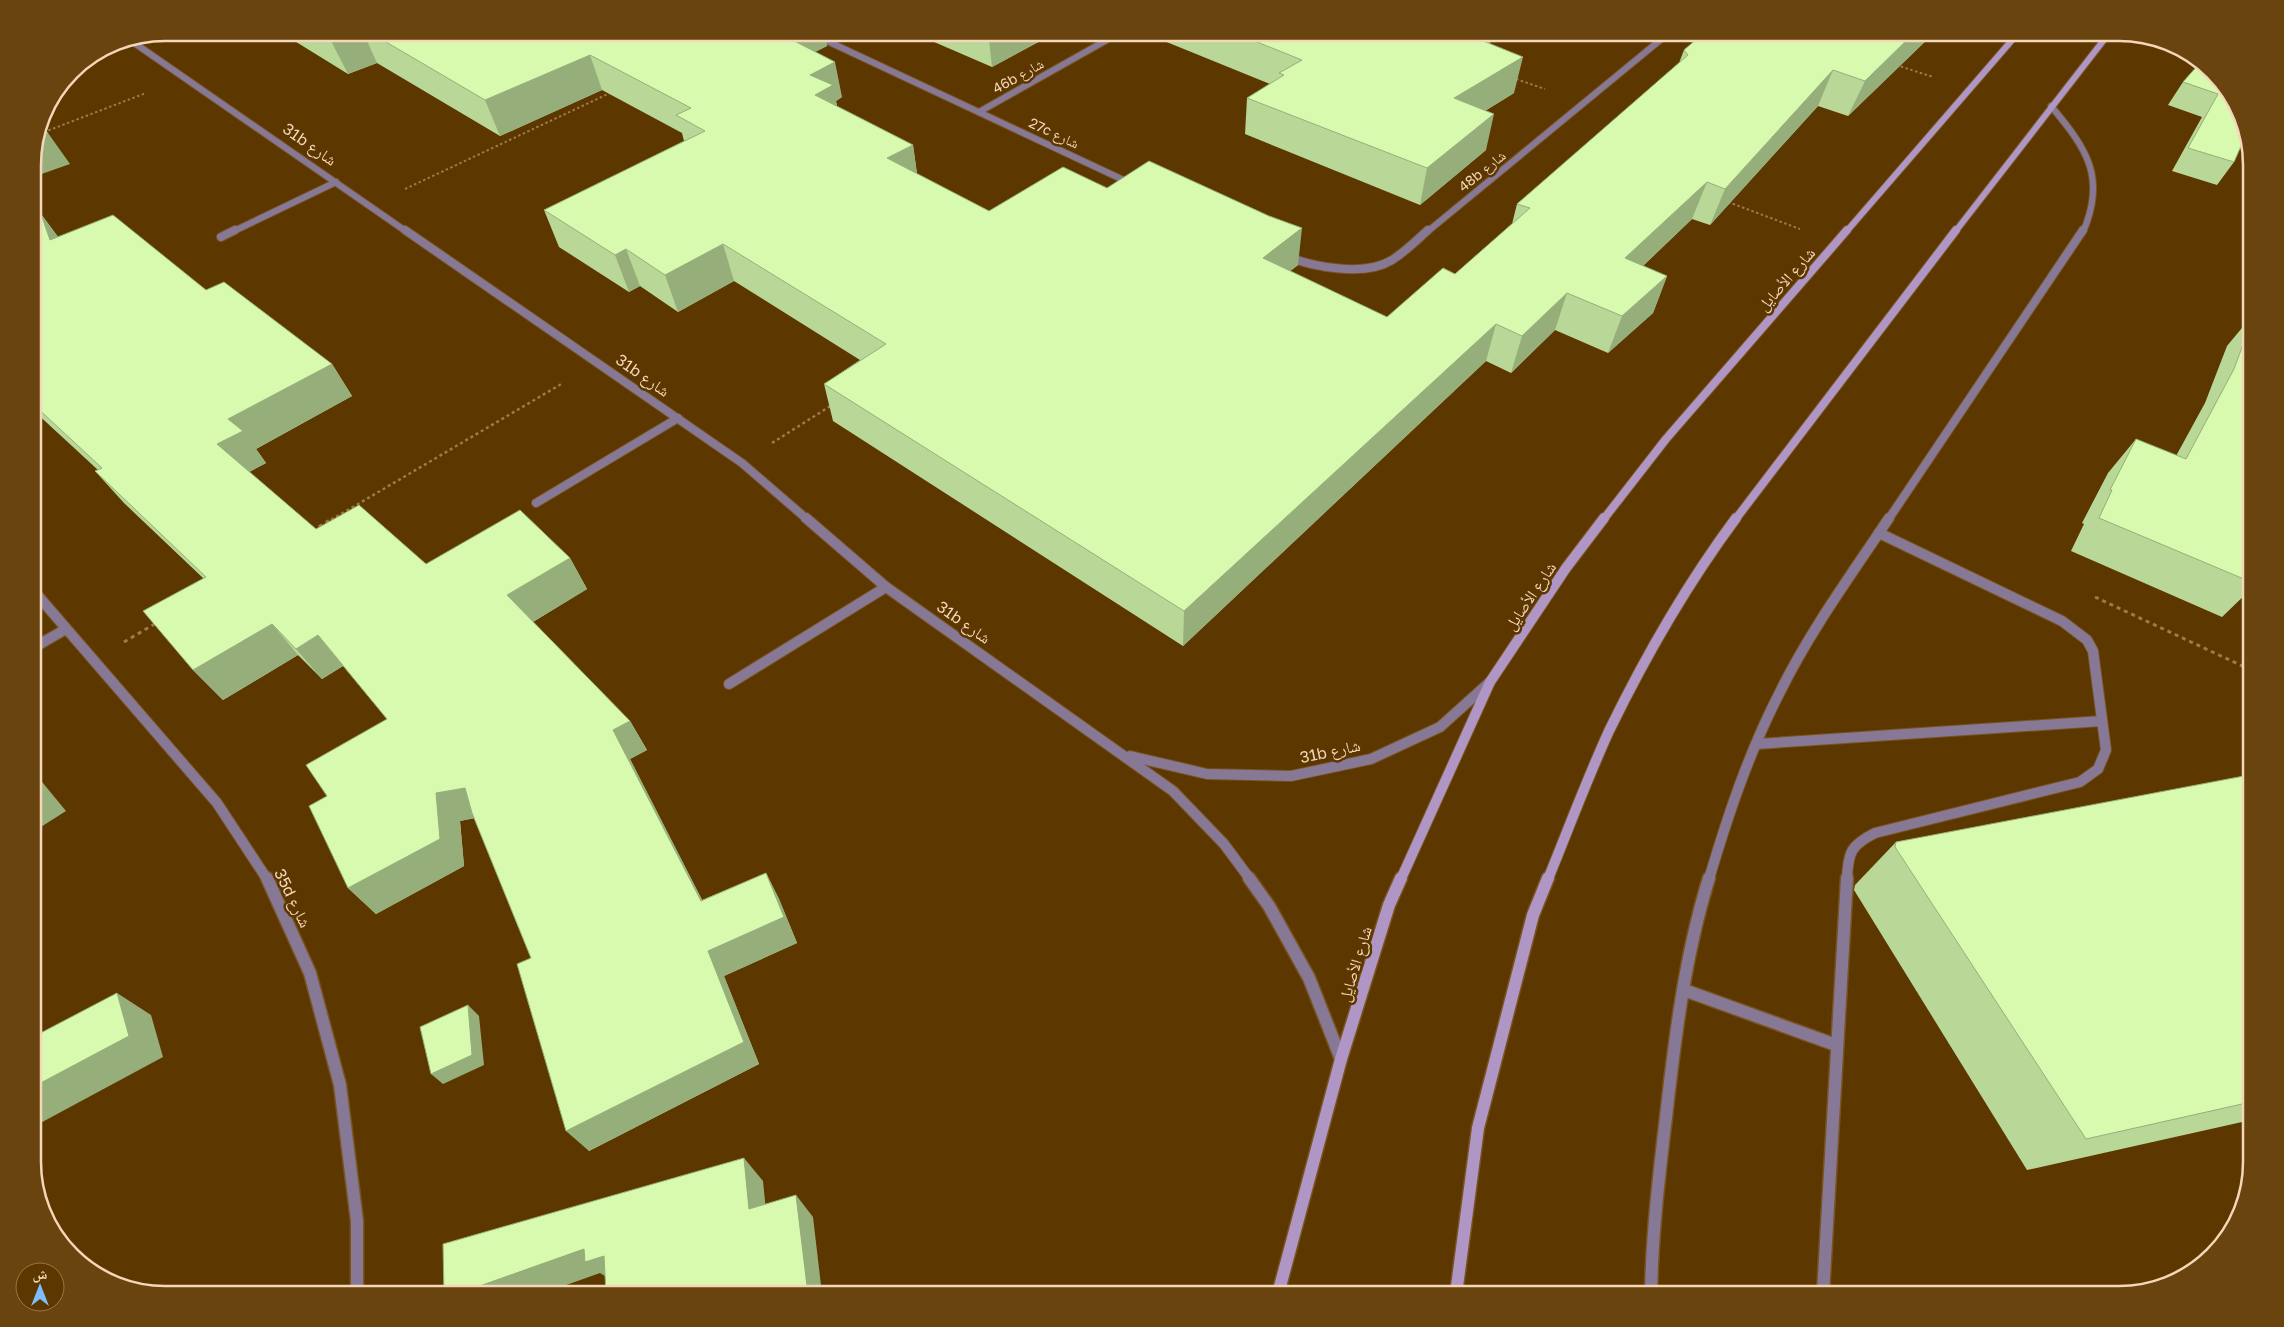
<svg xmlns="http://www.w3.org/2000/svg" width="2284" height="1327" viewBox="0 0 2284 1327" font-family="'Golos Text','Noto Naskh Arabic',sans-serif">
  <rect width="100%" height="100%" fill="#5d3700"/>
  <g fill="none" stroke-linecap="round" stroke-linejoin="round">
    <g stroke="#785421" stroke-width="8">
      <g id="lane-far3">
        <path d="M2051,106c35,42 56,71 32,126"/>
        <path d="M232,232l104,-50"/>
      </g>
    </g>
    <g stroke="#785421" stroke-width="10">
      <g id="lane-far2">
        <path d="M221,237l14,-7"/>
        <path d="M536,503l142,-85"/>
        <path d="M1888,520l195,-290"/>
      </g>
    </g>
    <g stroke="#785421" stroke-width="12">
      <g id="lane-far1">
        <path d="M33,648l33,-19"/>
        <path d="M729,684l157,-97"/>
        <path d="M1757,744l345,-23"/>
        <path d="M1709,879c19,-64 40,-127 71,-187 30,-61 71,-117 109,-174"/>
        <path d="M1847,879c1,-27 4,-34 28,-46l205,-51 18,-13 8,-19 -13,-99 -6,-11 -25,-19 -183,-88"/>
      </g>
    </g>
    <g stroke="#785421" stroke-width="15">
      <g id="lane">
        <path d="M1684,990l152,55"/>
        <path d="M1651,1294c1,-60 8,-118 15,-177 9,-80 19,-162 43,-239"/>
        <path d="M1823,1294l24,-416"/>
      </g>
    </g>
    <g stroke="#785421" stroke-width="8">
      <g id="street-far3">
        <path d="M808,32l324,152"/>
        <path d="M130,40l277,192"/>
        <path d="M979,112l142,-80"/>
        <path d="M1427,232l243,-200"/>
      </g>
    </g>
    <g stroke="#785421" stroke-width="10">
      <g id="street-far2">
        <path d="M405,230l337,233 66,57"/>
        <path d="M1286,256c27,11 79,21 106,4 13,-8 25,-20 36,-30"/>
      </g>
    </g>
    <g stroke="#785421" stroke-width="12">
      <g id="street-far1">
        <path d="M806,518l80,69 287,204 51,53 26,35"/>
        <path d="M33,590l184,213 50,76"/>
        <path d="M1130,756l77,18 84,2 80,-17 69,-32 50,-45"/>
      </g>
    </g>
    <g stroke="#785421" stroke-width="15">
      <g id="street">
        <path d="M267,878l43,95 30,112 17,136v73"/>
        <path d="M1249,878l20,28 40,72 32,81"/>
      </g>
    </g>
    <g stroke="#785421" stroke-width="8">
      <g id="secondary-far3">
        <path d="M1846,232l173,-200"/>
        <path d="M1955,232l155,-200"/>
      </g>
    </g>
    <g stroke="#785421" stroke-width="10">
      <g id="secondary-far2">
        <path d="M1603,520l63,-81 181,-209"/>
        <path d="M1735,520l221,-290"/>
      </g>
    </g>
    <g stroke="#785421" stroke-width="12">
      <g id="secondary-far1">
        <path d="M1401,879l89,-197 76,-114 38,-50"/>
        <path d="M1548,879c20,-49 39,-100 61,-148 36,-74 78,-147 127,-213"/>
      </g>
    </g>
    <g stroke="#785421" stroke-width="15">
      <g id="secondary">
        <path d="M1278,1294l63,-235 48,-154 12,-27"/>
        <path d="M1456,1294l22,-166 55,-213 15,-37"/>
      </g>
    </g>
    <g stroke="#9d7a4d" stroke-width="2" stroke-dasharray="2.5 2.5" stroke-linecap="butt">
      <path d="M1896,65l37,12"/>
      <path d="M1516,79l29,10"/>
      <path d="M39,134l107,-41"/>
      <path d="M405,189l205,-96"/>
      <path d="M1728,202l72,27"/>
    </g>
    <g stroke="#9d7a4d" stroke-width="2.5" stroke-dasharray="3 3" stroke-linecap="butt">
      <path d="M772,443l60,-38"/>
      <path d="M331,520l232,-137"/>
    </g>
    <g stroke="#9d7a4d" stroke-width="3" stroke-dasharray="4 4" stroke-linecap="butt">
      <path d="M312,531l21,-13"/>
      <path d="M2095,597l156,73"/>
      <path d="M124,642l34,-20"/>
    </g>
    <use href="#lane-far3" stroke="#877896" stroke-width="6"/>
    <use href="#lane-far2" stroke="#877896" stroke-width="8"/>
    <use href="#lane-far1" stroke="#877896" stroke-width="10"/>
    <use href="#lane" stroke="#877896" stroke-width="12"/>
    <use href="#street-far3" stroke="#877896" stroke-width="6"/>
    <use href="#street-far2" stroke="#877896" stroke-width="8"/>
    <use href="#street-far1" stroke="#877896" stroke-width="10"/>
    <use href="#street" stroke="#877896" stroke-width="12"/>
    <use href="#secondary-far3" stroke="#af96c5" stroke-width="6"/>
    <use href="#secondary-far2" stroke="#af96c5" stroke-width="8"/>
    <use href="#secondary-far1" stroke="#af96c5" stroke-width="10"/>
    <use href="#secondary" stroke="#af96c5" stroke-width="12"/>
  </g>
  <g fill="#b9d796">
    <path d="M236,32h31l-20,8z"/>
    <path d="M280,32h576l-18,9 -14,-7 3,12 -12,6 27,45 -6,4 1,5 76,39 4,29 72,37 118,-23 191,77 -8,6 97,46 68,-43 57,-50 5,-20 162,-141 5,-13 21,-18h230l-87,84 -30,-10 -108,119 -18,-6 -49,47 24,10 -14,37 -45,40 -53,-23 -44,43 -25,-12 -303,285 -350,-225 -9,-37 36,-24 -126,-79 -56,31 -38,-26 -11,6 -70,-45 -15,-37 140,-69 -2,-8 -80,-43 -102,46 -123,-73 -29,11z"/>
    <path d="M911,32h146l-65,35z"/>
    <path d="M1142,32h362l-16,12 26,49 -29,18 1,39 -66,55 -175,-71 2,-36 23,-14z"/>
    <path d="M2183,82l51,17v63l-17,23 -45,-14 30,-54 -34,-12z"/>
    <path d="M33,213l8,1 17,23 148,53 126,74 20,32 -96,53 10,14 -17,9 67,57 110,35 144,-6 17,31 -54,33 97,99 17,29 -17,9 72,141 64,-27 13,26 18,44 -73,33 35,88 -170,87 -58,-193 -57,-140 -14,3 4,45 -88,48 -28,-26 -21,-92 60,-77 -44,-53 -21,13 -24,-24 -75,45 -30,-30 10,-92 -79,-75 -29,-32 3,-1 -65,-60z"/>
    <path d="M2251,317v272l-29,28 -151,-66 13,-27 -2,-1 26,-50 28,-34 40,17 29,-53 22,-57z"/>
    <path d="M2251,784v336l-224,50 -173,-280 1,-5 41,-43z"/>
  </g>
  <g fill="#96af7a">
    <path d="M242,32h25l-20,8z"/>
    <path d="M348,32h15l14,31 -29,11 -18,-35z"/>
    <path d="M776,32h48l3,14 -43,21z"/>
    <path d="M837,32h19l-18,9z"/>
    <path d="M988,32h69l-65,35z"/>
    <path d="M1504,32l-50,36 7,-35z"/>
    <path d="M1915,32h20l-87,84 17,-35z"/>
    <path d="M590,55l12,35 -102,46 -15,-36z"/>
    <path d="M1523,57l-9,36 -67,41 7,-36z"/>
    <path d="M835,62l7,35 -6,4 4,20 -17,10 -13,-56z"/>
    <path d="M1833,70l-15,36 -108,119 15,-36z"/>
    <path d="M1494,114l-8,36 -66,55 7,-37z"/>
    <path d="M48,133l22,31 -37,13v-20l6,-21z"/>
    <path d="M913,145l5,36 -31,-23z"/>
    <path d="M1707,182l-15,37 -80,76 13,-37z"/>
    <path d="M41,214l24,32 -15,-6z"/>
    <path d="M1302,228l-4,37 -38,30 3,-37z"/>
    <path d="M723,244l11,37 -56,31 -13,-37z"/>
    <path d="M626,249l14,37 -11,6 -14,-37z"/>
    <path d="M1667,276l-14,37 -45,40 14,-37z"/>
    <path d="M1567,293l-12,37 -44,43 11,-37z"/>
    <path d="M1496,324l-10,37 -303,285 1,-35z"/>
    <path d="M332,364l20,32 -96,53 10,14 -24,13 -25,-32 11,-25z"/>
    <path d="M570,558l17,31 -61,37 -19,-31z"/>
    <path d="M272,624l26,31 -75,45 -30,-30z"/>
    <path d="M318,635l25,31 -21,13 -26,-30z"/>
    <path d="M630,721l17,29 -17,9 86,168 -15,-26 -88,-171z"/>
    <path d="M33,771l33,40 -33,21z"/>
    <path d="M465,788l22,28 -27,5 4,45 -88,48 -28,-26 88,-95z"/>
    <path d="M766,873l13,26 18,44 -73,33 35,88 -170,87 -23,-20 142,-180z"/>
    <path d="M117,993l34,22 12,42 -130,70v-40z"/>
    <path d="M468,1005l11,11 5,49 -41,19 -12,-10z"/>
    <path d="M744,1158l19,23 5,50 -19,-22z"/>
    <path d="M796,1195l17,22 9,77h-14z"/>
    <path d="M584,1249l20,7 9,25 -13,-8 -59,21h-84z"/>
  </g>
  <g fill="#d7faae" stroke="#96af7a">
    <path d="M319,32h29l-18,7z"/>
    <path d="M369,32h408l58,30 -25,13 23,10 -18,10 98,50 -26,13 102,53 74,-44 44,21 42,-27 120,55 33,12 -39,30 124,59 56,-49 12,6 75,-66 -13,-4 171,-149 -4,-5 21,-18h210l-50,49 -32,-11 -108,119 -18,-7 -82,76 42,18 -45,40 -55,-23 -45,43 -26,-12 -312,287 -360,-227 62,-40 -163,-100 -58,31 -39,-26 -11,6 -71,-45 161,-79 -29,-16 15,-7 -101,-53 -105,45z"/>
    <path d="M1232,32h229l62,25 -69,41 40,16 -67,54 -180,-70 37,-23 -5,-2 23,-13z"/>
    <path d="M2199,64l35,35 11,38 -11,25 -46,-14 30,-54 -35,-12z"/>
    <path d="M41,127l7,6 -9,3z"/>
    <path d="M33,213l8,1 9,26 63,-25 93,75 18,-8 108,82 -104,55 15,12 -26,13 99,85 43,-24 67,59 94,-54 50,48 -63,37 123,126 -17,9 88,171 65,-28 18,44 -76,34 36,91 -178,89 -49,-167 14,-6 -59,-145 -7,-25 -29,5 4,46 -92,49 -39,-82 18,-10 -21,-31 81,-46 -69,-84 -22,14 -24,-25 -79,46 -50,-59 63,-34 -111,-106 7,-3 -69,-64z"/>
    <path d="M2251,323v259l-152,-64 13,-28h-2l26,-51 50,20 48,-90z"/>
    <path d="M2244,776l7,8v318l-165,37 -191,-292 1,-5z"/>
    <path d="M117,993l12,43 -96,51v-50z"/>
    <path d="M468,1005l4,50 -41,19 -11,-47z"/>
    <path d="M744,1158l5,51 47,-14 12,99h-202l-2,-38 -19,6 -1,-13 -127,45h-13l-1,-50z"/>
  </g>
  <g text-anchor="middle" stroke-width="5" stroke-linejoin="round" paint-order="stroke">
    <g font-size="14" fill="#f4d7b8" stroke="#5d3700">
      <text transform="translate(1018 76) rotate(-29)" y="5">46b شارع</text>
      <text transform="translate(1054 133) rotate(25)" y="5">27c شارع</text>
      <text transform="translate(1482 171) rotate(-39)" y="5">48b شارع</text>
    </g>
    <g font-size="16" fill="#f4d7b8" stroke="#5d3700">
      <text transform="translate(310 144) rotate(35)" y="6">31b شارع</text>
      <text transform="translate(1786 279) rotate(-49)" y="6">شارع الأصايل</text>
      <text transform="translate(643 375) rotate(35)" y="6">31b شارع</text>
      <text transform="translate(1530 596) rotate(-56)" y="6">شارع الأصايل</text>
      <text transform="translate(964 622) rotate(35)" y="6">31b شارع</text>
      <text transform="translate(1330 751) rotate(-12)" y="6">31b شارع</text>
      <text transform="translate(293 898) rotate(64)" y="6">35d شارع</text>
      <text transform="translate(1355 964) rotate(-73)" y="6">شارع الأصايل</text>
    </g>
  </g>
  <path d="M0 0H2284V1327H0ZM165 41H2119A124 124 0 0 1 2243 165V1162A124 124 0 0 1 2119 1286H165A124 124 0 0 1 41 1162V165A124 124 0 0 1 165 41Z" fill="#69440f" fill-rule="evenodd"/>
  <path fill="none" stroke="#f4d7b8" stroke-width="2.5" d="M165 41H2119A124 124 0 0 1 2243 165V1162A124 124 0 0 1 2119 1286H165A124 124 0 0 1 41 1162V165A124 124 0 0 1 165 41Z"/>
  <g transform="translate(40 1287)"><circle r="24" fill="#5d3700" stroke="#99774a"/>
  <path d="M0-4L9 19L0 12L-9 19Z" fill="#7ebdf9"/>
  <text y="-8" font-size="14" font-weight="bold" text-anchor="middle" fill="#f4d7b8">ش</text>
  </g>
</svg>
